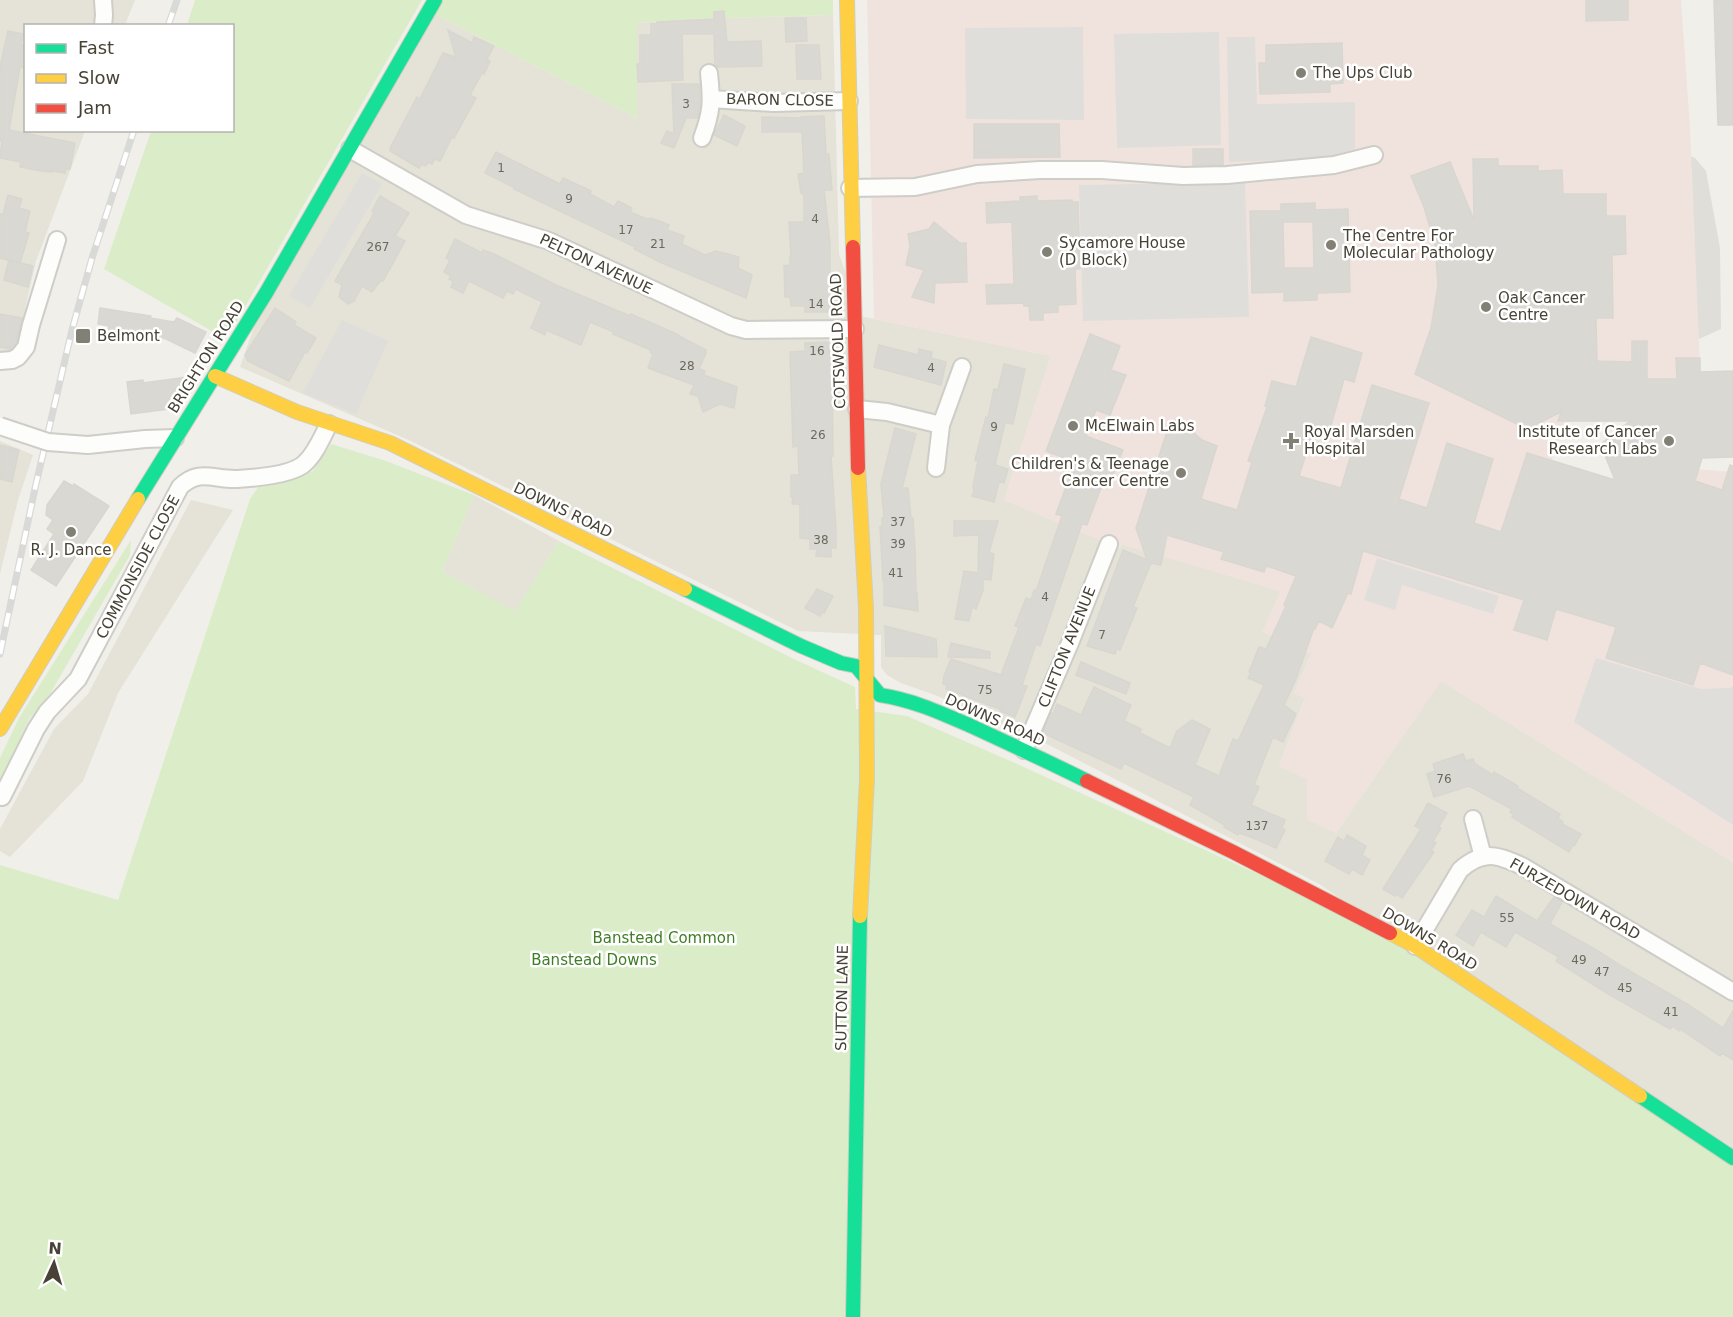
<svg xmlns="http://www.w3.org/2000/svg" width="1733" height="1317" viewBox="0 0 1733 1317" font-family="'DejaVu Sans',sans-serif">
  <rect width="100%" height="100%" fill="#f0efea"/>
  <g fill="#e5e2d7">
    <path d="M0,0h135l-10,25 -99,1v104l59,1 -49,130 -21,92 -15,-2z"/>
    <path d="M429,11l208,107v-95l50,-4 146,-4 6,239 15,42 1,19 196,41 -47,144 116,48 1,-4 160,47 30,63 -17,39 11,5 -26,68 28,13v40l29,14 105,-152 292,181v296l-414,-274 -278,-143 -106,-46 -34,-12 -14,-8 -6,-8v-32l-83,-4 -387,-190 -171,-74 26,-74z"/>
    <path d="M0,441l33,14 -15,45 -18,74z"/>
    <path d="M474,495l85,46 -44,71 -73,-40z"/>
    <path d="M191,500l42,10 -115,183 -35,88 -73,76 -10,-6v-22l54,-100 34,-35z"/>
  </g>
  <path fill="#e0ded8" d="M1677,150l18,8 11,13 14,77 1,81 -22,10h-17z"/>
  <path fill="#f0e3de" d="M867,0h814l9,127 11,263 -136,31 -13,39 111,36 10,-29 60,5v390l-292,-181 -105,152 -29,-14v-40l-28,-13 26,-67 -11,-6 17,-39 -49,-22 18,-41 -159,-47 -2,4 -115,-48 47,-144 -177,-37z"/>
  <g fill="#dbedc8">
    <path d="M195,0h227l-188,326 -12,11 -118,-68 47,-138 81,-1v-104l-45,-1z"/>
    <path d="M435,0h398v15l-146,4 -50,4v95l-208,-107z"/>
    <path d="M331,444l55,17 88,34 -32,77 73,39 44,-70 237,119 59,27 1,22 51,7 108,47 400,183 318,212v159h-1733v-452l118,35 132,-401 9,-13 54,-15z"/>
    <path d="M131,540l-1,15 -80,139 -21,25 -27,61 -2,-2v-20l19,-40z"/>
  </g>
  <g fill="#e0deda">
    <path d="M1083,27l1,93 -118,-1 -1,-91z"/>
    <path d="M1219,32l2,113 -104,3 -3,-114z"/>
    <path d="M1227,37h28l2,67 98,-2v47l-38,10 -88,3z"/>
    <path d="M362,173l20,11 -72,124 -21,-12z"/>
    <path d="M1245,182l4,135 -166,4 -4,-136z"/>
    <path d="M342,320l46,21 -32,73 -53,-21z"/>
    <path d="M1377,558l122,38 -6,18 -91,-29 -7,25 -31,-10z"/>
    <path d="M1596,658l105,31 27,-1 5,-1v138l-159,-103z"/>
  </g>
  <g fill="#dad8d2" stroke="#d9d6d0" stroke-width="1.5" fill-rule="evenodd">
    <path d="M1586,0h42v20l-42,1z"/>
    <path d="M1714,0h19v125h-15z"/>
    <path d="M724,11l3,31 34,-1 1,25 -44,1 -3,-2 -1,-31h-32l1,46 -45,2 -1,-18h3v-29h11v-11h6v-2l57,-3v-7z"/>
    <path d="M785,18h21l1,23 -21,1z"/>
    <path d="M448,30l24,13 2,-6 20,9 -7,13 3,2 -6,13 -2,-1 -12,22 6,3 -22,40 -2,-1 -12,24 -5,-2 -3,5 -4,-2 -2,4 -4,-2 -3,4 -29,-17 1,-2 -1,-1 27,-51 3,2 23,-46 13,4z"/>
    <path d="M8,31l15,3 -2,11 5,1v22l-6,-1 -11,63 66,13 -5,26h-4l-1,4 -12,-2 -1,1 -11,-1 -21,-4 1,-5 -21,-4 2,-17h-2v-74z"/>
    <path d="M1342,43l1,40 -13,1v8l-70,2 -1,-31h7v-18z"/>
    <path d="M796,45h23l2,34h-24z"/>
    <path d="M672,84h27l1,14 -2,20h-12l-12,30 -13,-5 6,-12 7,3z"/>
    <path d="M724,115l21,11 -8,20 -23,-11z"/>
    <path d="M824,116l2,38h3l3,36h-8l6,53v48h-1l1,19h-3l1,2h-23v-6h-14l-1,-9h-5l-1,-31 6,-1v-9h1l-2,-34h15v-27l-3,-2 -3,-19 6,-1 -2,-41h-40v-15l39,1v-1z"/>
    <path d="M974,124h85l1,33 -86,1z"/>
    <rect x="1193" y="149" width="30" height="16"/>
    <path d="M496,152l64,32 3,-6 28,13 -1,3 24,13 4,-6 14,7 -2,4 17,7 4,-1 18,7 -2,5 17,6 -2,8 23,11 11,-4 23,6 -1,11 14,7 -6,23 -84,-35 -28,-14 1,-2 -121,-58 1,-1 -30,-15z"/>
    <path d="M1473,159h25v7h40v5l24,-1 1,24h43v22h19l1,38 -14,1 1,63h-17l1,43 35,1v-21h15v38h30l-1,-21h24v14l33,-1v86l-31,1 -7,23 27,9 8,-25 3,1v209l-33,-12 -7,22 -87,-27 10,-31 -60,-18 -9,31 -33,-10 10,-30 -161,-49 -12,43 -3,-1 -16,35 -13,-7 -4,8 -1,-1 -18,51 -12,26 12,9 -13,28 -10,-5 -19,48 5,2 -8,18 34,15 -3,8 3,2 -9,18 -25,-11 -12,-4 -1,2 -14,-8 1,-2 -35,-20 4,-8 -70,-34 -3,6 -78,-36 8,-20 2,1 4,-10 24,11 13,-28 37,18 -7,16 17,8 -1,4 30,15 7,-17 15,-11 18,9 -15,36 24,11 14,-37 5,2 26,-56 -16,-7 3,-5 -2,-1 10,-25 7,2 20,-43 -2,-1 12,-29 -30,-10 -2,6 -43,-13 3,-7 -57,-17 -6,30 -10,-2 -18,44 4,1 -17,42 -3,-2 -2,6 -28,-8 36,-96 24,10 -11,-32 34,-106 4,-2 6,1 22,19 15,6 -16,53 36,11 15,-48 -4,-1 19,-54 -2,-1 7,-25 24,6 15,-50 51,16 -8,29 -10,-3 -16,57 -15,-4 -14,44 42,12 31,-103 57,18 -30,96 28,9 20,-65 46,16 -19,64 27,9 26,-79 88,27 -13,-32v-5l28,-22h-72l3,-9 -34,17 -112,-55 16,-46 7,-43 -3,-40 -11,-38 -13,-31 39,-14 24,58z"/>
    <path d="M8,195l14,4 -3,9 11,3 -5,21 4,1 -9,30 -20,-5v-44h3z"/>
    <path d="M380,196l29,17 -14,23 10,5 -22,40 -2,-1 -9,12 -10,-6 -8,15 -6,3 -9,-7 3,-12 -7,-4 39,-68 -2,-2z"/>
    <path d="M1037,196v5l35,-1v2h6l2,67h-5l1,35 -18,1v7l-15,1v7h-13l-1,-14h-5v-3l-37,1 -1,-19 28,-1 -2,-62 -25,1 -1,-20 34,-2v-4z"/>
    <path d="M1315,203v7l33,-1 2,83 -33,1v7l-33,1v-9l-32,1 -2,-82h31v-7zM1283,222h30l1,46h-30z"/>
    <path d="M934,222l26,21h6l1,39 -32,1 -1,20 -22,-6 12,-27 -18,-5 4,-19 -2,-12 21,-5z"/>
    <path d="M455,239l27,14 1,-3 13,5 60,30 74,31 1,-2 48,21v1l27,14 -1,2 1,1 -7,16 6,2 -1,4 33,12 -3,21 -14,-4 -17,8 -5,-16 -8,-2 4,-9 -46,-17 5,-14 -3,-2 1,-2 -38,-16 1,-2 -24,-10 -9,23 -35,-15 -1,5 -14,-7 11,-26 -26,-13 -3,5 -6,-3 -4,7 -34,-17 -6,12 -12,-6 2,-6 -4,-2 2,-3 -7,-4 6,-12 -4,-2z"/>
    <path d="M9,260l24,6 -5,21 -24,-7z"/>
    <path d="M100,308l51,8 -1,2 24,4 3,-4 29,14 -11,21 -33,-16 -1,5 -14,-3v-1l-39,-7 1,-5 -11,-2z"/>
    <path d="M275,308l21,14 -2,3 22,13 -9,15 -2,-1 -16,29 -41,-20 -3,-6z"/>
    <path d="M0,314l22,4 -6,24 -6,7 -10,-2z"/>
    <path d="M1090,334l30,12 -9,24 15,5 -16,40 -14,-5 -10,26 37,14 -10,25 -6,-3 -20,53 -5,-1 -42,122 -4,-2 -14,41 5,1 -12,31 -15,-6v-2l-54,-20 1,-4 -4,-1 1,-8 7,-17 50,16 18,-48 -4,-1 11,-28 5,2 3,-10 2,1 26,-75 -6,-2 19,-52 -29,-11z"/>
    <path d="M828,342l4,31 1,83h-2l5,74v18h-5v9l-15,-1 1,-7h-7v-10l-10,-1v-34h-8l1,-7h-2v-22h8l-1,-29 -5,1 -3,-95 15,-1v-8z"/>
    <path d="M879,345l39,10 1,-6 13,3 -1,6 15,4 -5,23 -67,-18z"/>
    <path d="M1004,364l21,5 -12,55 -8,-1 -10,42 13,4 -4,14 -5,-1 -5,20 -22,-6 2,-5 -1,-5 5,-25 -3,-1 11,-43 2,1 6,-29 4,1z"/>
    <path d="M187,377l2,12 -2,4 -12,1 1,14 -45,6 -4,-32 16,-2v3z"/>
    <path d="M895,428l21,6 -14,54h6l3,30h2l2,31 1,44h1l1,18 -34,-6v-24h-1l-3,-54 2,-1v-8h2l-3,-34z"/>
    <path d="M0,445l19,5 -7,32 -12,-3z"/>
    <path d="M64,481l9,5 1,-2 35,22 -53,80 -25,-16 23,-36 -7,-5 6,-9 -7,-5 1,-10z"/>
    <path d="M954,521h44l-9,31 5,2 -3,26 -8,-1v11l-7,19 -4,-2 -3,14 -14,-2 9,-48 14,2 1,-38 -25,1z"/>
    <path d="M817,589l16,7 -9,17 -2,-1 -2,4 -15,-8z"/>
    <path d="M885,626l51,13 1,18 -51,-1z"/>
    <path d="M951,643l39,9v6l-42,-1z"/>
    <path d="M1081,662l49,21 -4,11 -50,-19z"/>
    <path d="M1463,754l3,7 7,-2 2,5 18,11 1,-3 24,14 -1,2 43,26 -2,4 5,4 -1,2 19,10 -7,12 -1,-1 -4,7 -57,-35 2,-2 -4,-3 2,-3 -43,-23 -35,11 -7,-23 8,-3 -2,-7z"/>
    <path d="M1428,803l19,10 -8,13 2,2 -8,13 3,2 -5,7 3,2 -32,46 -6,-4 -1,2 -12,-7 38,-60 -6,-3z"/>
    <path d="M1347,835l19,11 -4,9 8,5 -8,15 -10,-6 -3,5 -24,-13 13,-24 6,4z"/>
    <path d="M1496,896l41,25 17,-24 8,5 -12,22 48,27 23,15 66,38 36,24 10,-17v49l-11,-7 -2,3 -40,-27 -1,2 -7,-5 -2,3 -65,-37 -49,-31 3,-4 -44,-25 -9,15 -25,-15 -8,14 -17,-11 16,-25 12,7z"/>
  </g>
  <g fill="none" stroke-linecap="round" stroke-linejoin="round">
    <g stroke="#cecdc7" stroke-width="20">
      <g id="street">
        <path d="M103,26l1,-11 -1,-15"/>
        <path d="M711,99l62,4 76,-2"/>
        <path d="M702,138c10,-26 10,-37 7,-65"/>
        <path d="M350,149l116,66 83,26 182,85 15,4 109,-1"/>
        <path d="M850,188l65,-1 62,-13 63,-4h62l81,6 44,-1 107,-10 40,-10"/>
        <path d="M0,361l12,-1 6,-3 8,-10 5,-22 26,-85"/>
        <path d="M857,409l30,3 54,13"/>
        <path d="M88,445l57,-6 30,-1"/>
        <path d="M936,468l5,-43 21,-58"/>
        <path d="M1024,750l46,-107 39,-99"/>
        <path d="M2,797l34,-68 11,-17 31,-33 102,-192c19,-19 34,-7 57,-8 17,-1 56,-4 68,-16 11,-10 17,-26 24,-39"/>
        <path d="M1473,819l10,38"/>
        <path d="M1415,946l45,-76c24,-21 38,-15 64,-3l209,125"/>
      </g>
    </g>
    <g stroke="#d0cec1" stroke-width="16">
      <g id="fast">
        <path d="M138,499l128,-206 169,-293"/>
        <path d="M685,589l116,57 40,17 15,3 24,29c33,5 61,18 91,31 39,18 78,36 116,55"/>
        <path d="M1640,1096l93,62"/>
        <path d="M853,1317l7,-401"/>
      </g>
    </g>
    <g stroke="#d0cec1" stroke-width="16">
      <g id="slow">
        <path d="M847,0l6,247"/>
        <path d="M215,376l82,36 93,31 295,146"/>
        <path d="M858,468l8,140 1,171 -7,137"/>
        <path d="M0,729l138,-230"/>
        <path d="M1390,933l25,13 225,150"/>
      </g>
    </g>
    <g stroke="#d0cec1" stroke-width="16">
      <g id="jam">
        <path d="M853,247l5,221"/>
        <path d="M1087,781l146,71 157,81"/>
      </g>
    </g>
    <use href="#street" stroke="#fdfdfc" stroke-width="16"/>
    <use href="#fast" stroke="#16e098" stroke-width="14"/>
    <use href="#slow" stroke="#ffcf43" stroke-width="14"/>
    <use href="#jam" stroke="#f24e42" stroke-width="14"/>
    <g stroke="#d9d9d8" stroke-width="7">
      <g id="rail">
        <path d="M168,26l9,-26"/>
        <path d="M0,654l36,-170 36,-154 20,-72 42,-128"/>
      </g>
    </g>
    <use href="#rail" stroke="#fff" stroke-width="4.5" stroke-dasharray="14" stroke-linecap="butt"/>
    <g stroke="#cecdc7" stroke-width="20" stroke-linecap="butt">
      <path id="street-bridge" d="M0,426l48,16 40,3"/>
    </g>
    <use href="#street-bridge" stroke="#fdfdfc" stroke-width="16"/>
  </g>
  <g fill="#827f74" stroke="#fff" stroke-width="2">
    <circle cx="1301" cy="73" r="6"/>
    <circle cx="1331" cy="245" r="6"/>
    <circle cx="1047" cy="252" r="6"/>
    <circle cx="1486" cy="307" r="6"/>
    <rect x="75" y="328" width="16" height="16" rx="3"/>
    <circle cx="1073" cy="426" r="6"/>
    <path d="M1288 432h6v6h6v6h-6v6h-6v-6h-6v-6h6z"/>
    <circle cx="1669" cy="441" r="6"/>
    <circle cx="1181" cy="473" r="6"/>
    <circle cx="71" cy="532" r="6"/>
  </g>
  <g text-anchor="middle" stroke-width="5" stroke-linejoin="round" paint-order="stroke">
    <g font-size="12" fill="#6c685d">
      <text x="686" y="108">3</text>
      <text x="501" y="172">1</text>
      <text x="569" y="203">9</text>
      <text x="815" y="223">4</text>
      <text x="626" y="234">17</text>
      <text x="658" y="248">21</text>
      <text x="378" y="251">267</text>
      <text x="816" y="308">14</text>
      <text x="817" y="355">16</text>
      <text x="687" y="370">28</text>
      <text x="931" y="372">4</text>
      <text x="994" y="431">9</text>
      <text x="818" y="439">26</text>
      <text x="898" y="526">37</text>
      <text x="821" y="544">38</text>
      <text x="898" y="548">39</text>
      <text x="896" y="577">41</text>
      <text x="1045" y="601">4</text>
      <text x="1102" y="639">7</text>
      <text x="985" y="694">75</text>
      <text x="1444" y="783">76</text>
      <text x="1257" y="830">137</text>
      <text x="1507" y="922">55</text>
      <text x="1579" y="964">49</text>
      <text x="1602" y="976">47</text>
      <text x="1625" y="992">45</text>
      <text x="1671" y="1016">41</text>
    </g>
    <g font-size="15" fill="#474235" stroke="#fff" text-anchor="start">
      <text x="1313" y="78">The Ups Club</text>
      <text x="1343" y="241">The Centre For<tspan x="1343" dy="17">Molecular Pathology</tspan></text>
      <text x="1059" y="248">Sycamore House<tspan x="1059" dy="17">(D Block)</tspan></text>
      <text x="1498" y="303">Oak Cancer<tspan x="1498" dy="17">Centre</tspan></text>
      <text x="97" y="341">Belmont</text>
      <text x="1085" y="431">McElwain Labs</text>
      <text x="1304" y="437">Royal Marsden<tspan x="1304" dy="17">Hospital</tspan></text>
      <text x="1657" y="437" text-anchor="end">Institute of Cancer<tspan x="1657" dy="17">Research Labs</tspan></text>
      <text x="1169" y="469" text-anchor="end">Children's &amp; Teenage<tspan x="1169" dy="17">Cancer Centre</tspan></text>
      <text x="71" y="555" text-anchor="middle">R. J. Dance</text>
    </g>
    <g font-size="15" fill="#474235" stroke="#fff">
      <text transform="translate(780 100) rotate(1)" y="5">BARON CLOSE</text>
      <text transform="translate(596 264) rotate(25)" y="5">PELTON AVENUE</text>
      <text transform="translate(838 341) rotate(-92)" y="5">COTSWOLD ROAD</text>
      <text transform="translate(206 357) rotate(-58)" y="5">BRIGHTON ROAD</text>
      <text transform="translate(563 510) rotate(26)" y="5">DOWNS ROAD</text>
      <text transform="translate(138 567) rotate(-62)" y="5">COMMONSIDE CLOSE</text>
      <text transform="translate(1067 647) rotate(-68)" y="5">CLIFTON AVENUE</text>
      <text transform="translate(995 720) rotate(24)" y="5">DOWNS ROAD</text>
      <text transform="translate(1575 899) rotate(30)" y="5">FURZEDOWN ROAD</text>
      <text transform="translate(1430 939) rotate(31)" y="5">DOWNS ROAD</text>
      <text transform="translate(842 998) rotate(-89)" y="5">SUTTON LANE</text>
    </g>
    <g font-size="15" fill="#3f7d25" stroke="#fff">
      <text x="664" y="943">Banstead Common</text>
      <text x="594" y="965">Banstead Downs</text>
    </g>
  </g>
  <rect x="24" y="24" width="210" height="108" fill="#ffffff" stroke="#b5b3ae" stroke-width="1.5"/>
  <rect x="36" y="44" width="30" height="9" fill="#16e098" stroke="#b5b3ae" stroke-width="1.5"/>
  <text x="78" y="54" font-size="18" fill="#474235">Fast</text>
  <rect x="36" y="74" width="30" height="9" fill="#ffcf43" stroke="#b5b3ae" stroke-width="1.5"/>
  <text x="78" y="84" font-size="18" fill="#474235">Slow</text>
  <rect x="36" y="104" width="30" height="9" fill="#f24e42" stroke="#b5b3ae" stroke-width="1.5"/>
  <text x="78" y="114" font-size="18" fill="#474235">Jam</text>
  <g transform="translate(54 1263) rotate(4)" stroke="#ffffff" stroke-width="4.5" paint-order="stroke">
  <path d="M0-4.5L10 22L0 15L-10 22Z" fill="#474235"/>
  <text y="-9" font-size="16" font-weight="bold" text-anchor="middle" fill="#474235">N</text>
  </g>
</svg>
